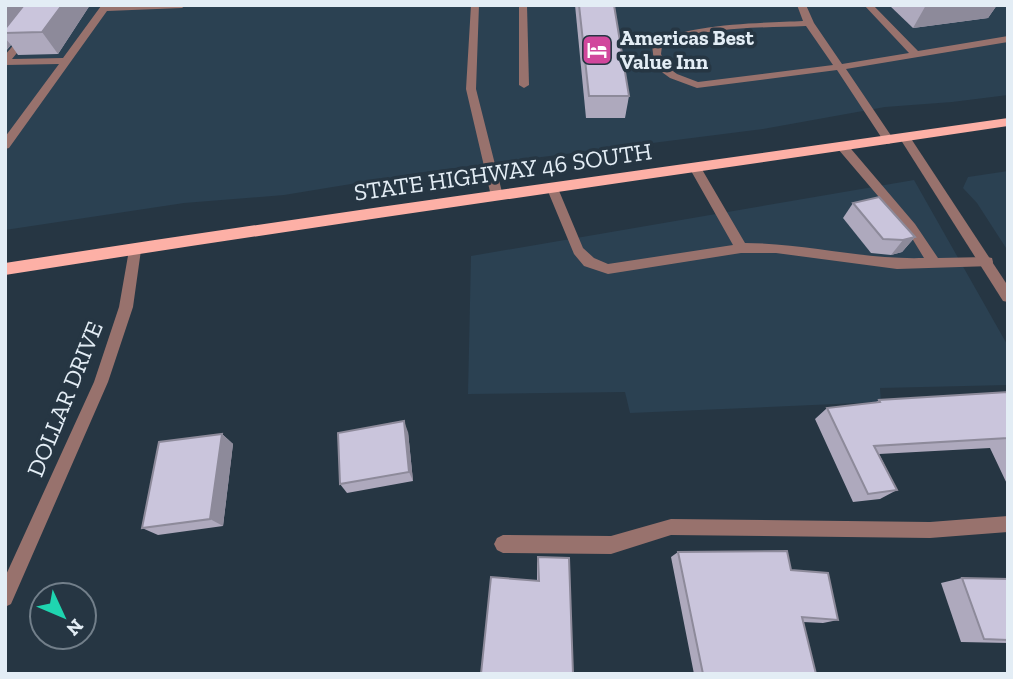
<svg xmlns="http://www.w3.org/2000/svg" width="1013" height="679" viewBox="0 0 1013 679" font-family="'Zilla Slab',serif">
  <rect width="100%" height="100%" fill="#263643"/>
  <g fill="#2b4152">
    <path d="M5,5h1003v90l-56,7 -67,5 -122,22 -339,43 -140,23 -100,8 -179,27z"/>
    <path d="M1008,171v80l-31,-48 -14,-15 5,-11z"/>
    <path d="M914,180l94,166v39l-128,3 1,14 -251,11 -5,-21 -157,2 3,-138z"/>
  </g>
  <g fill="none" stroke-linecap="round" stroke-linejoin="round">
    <g fill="#98726d" fill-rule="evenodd">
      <path d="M186,5l-4,3 -75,3 -98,137 -4,1v-12l54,-73 -54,1v-10l17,-20 8,2 -18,22 51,-1 38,-52z"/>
      <path d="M519,5h8l2,80 -5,3 -5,-3z"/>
      <path d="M797,5h9l8,18 28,41 67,-11 -45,-48h9l45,46 90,-15v6l-162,27 48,71 -5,4 -4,-1 -48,-73 -140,18 -27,-10 -11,-8 -5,-8 -2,-17c29,-22 114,-22 151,-24zM806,26l27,39 -135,17 -21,-8 -11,-8 -5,-12 1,-8c43,-20 97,-18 144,-20z"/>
      <path d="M842,142l4,1 69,81 23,34 49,-1 5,1 1,4 -1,4 -95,3 -121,-16h-35l-133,21 -24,-8 -10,-12 -27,-65 2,-3h8l26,62 11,10 14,6 125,-19 -43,-76 6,-4 4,1 45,77c60,0 119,17 179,15l-17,-28 -69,-81 -1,-3z"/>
      <path d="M1008,516v16l-78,6 -259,-3 -60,19 -108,-1 -6,-3 -3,-6 3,-6 6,-3 108,1 60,-17 259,3z"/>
    </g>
    <g fill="#98726d" fill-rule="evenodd">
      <path d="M471,5h8l-3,84 27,107 -6,4 -6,-4 -25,-107z"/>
      <path d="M904,133l4,1 100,152v16l-5,-1 -104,-164z"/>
      <path d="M135,245l6,5 -8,57 -25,75 -97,222 -6,3v-30l89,-195 25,-75 10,-57z"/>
    </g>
    <path fill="#fdb0a6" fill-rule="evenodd" d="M1008,118v8c-334,50 -669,96 -1003,149v-12c334,-52 669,-97 1003,-145z"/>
  </g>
  <g fill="#aea9bd">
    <path d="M5,5h85l-32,49 -40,1 -7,-10 -6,7z"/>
    <path d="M575,5h39l15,91 -4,22h-39z"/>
    <path d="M889,5h108l-9,13 -75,10z"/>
    <path d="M853,203l62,34 -13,15 -11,3 -20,-2 -28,-35z"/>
    <path d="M1008,392v94l-18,-38 -111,6 18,36 -17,9 -27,3 -38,-83 12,-11 48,-5 4,-3z"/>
    <path d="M408,432l5,49 -66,12 -7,-9z"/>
    <path d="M222,434l11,10 -10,82 -65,9 -16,-7z"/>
    <path d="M678,552l160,68 -15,3 -20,-1 13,52h-122l-23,-117z"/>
    <path d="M538,557l35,117 -36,-93v-18z"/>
    <path d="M962,578l46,1v64l-47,-1 -20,-59z"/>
  </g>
  <g fill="#8d8a9a">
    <path d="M9,5h33l-37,28v-23z"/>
    <path d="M62,5h28l-32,49 -16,-22z"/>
    <path d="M926,5h71l-9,13 -75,10z"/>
    <path d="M5,38l6,7 -6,7z"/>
    <path d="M915,237l-13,15 -11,3 12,-15z"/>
    <path d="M404,421l4,11 5,49 -4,-9z"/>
    <path d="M222,434l11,10 -10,82 -13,-7z"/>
  </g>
  <g fill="#cac5dc" stroke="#8d8a9a" stroke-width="2">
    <path d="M24,5h38l-20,27 -37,1v-4z"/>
    <path d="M579,5h35l15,91h-40z"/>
    <path d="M879,197l36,40 -12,3 -20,-1 -30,-36z"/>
    <path d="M1008,392v46l-134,8 23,44 -29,4 -41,-86 53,-6 -1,-2z"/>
    <path d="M404,421l5,51 -69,12 -2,-51z"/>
    <path d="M222,434l-12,85 -68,9 17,-86z"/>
    <path d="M787,551l4,19 37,3 10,47 -36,-3 14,57h-113l-25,-122z"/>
    <path d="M538,557l31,1 4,116h-92l10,-97 48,4z"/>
    <path d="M962,578l46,1v61l-24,-1z"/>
  </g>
  <defs>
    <g id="hotel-square" transform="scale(1.575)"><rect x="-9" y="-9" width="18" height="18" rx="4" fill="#d1479c" stroke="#263643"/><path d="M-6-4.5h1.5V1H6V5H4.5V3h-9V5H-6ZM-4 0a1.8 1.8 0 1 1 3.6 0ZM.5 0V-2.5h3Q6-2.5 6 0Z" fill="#fff"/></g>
  </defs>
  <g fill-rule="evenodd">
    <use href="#hotel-square" x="597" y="50"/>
  </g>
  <g text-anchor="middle" stroke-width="7" stroke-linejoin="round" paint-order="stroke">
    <g font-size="21" font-weight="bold" fill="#e3edf5" stroke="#263643" text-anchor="start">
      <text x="620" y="45">Americas Best<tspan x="620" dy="24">Value Inn</tspan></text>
    </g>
    <g font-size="24" fill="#e3edf5" stroke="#263643">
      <text transform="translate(503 172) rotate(-8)" y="8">STATE HIGHWAY 46 SOUTH</text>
      <text transform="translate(65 399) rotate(-68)" y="8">DOLLAR DRIVE</text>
    </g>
  </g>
  <rect width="1013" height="679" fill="none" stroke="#e3edf5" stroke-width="14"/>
  <g transform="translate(63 616) rotate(134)"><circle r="33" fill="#263643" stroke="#727f8a" stroke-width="2"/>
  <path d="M0-5L12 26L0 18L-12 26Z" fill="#1fd5b0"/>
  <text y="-10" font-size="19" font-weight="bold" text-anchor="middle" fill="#e3edf5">N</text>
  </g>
</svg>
